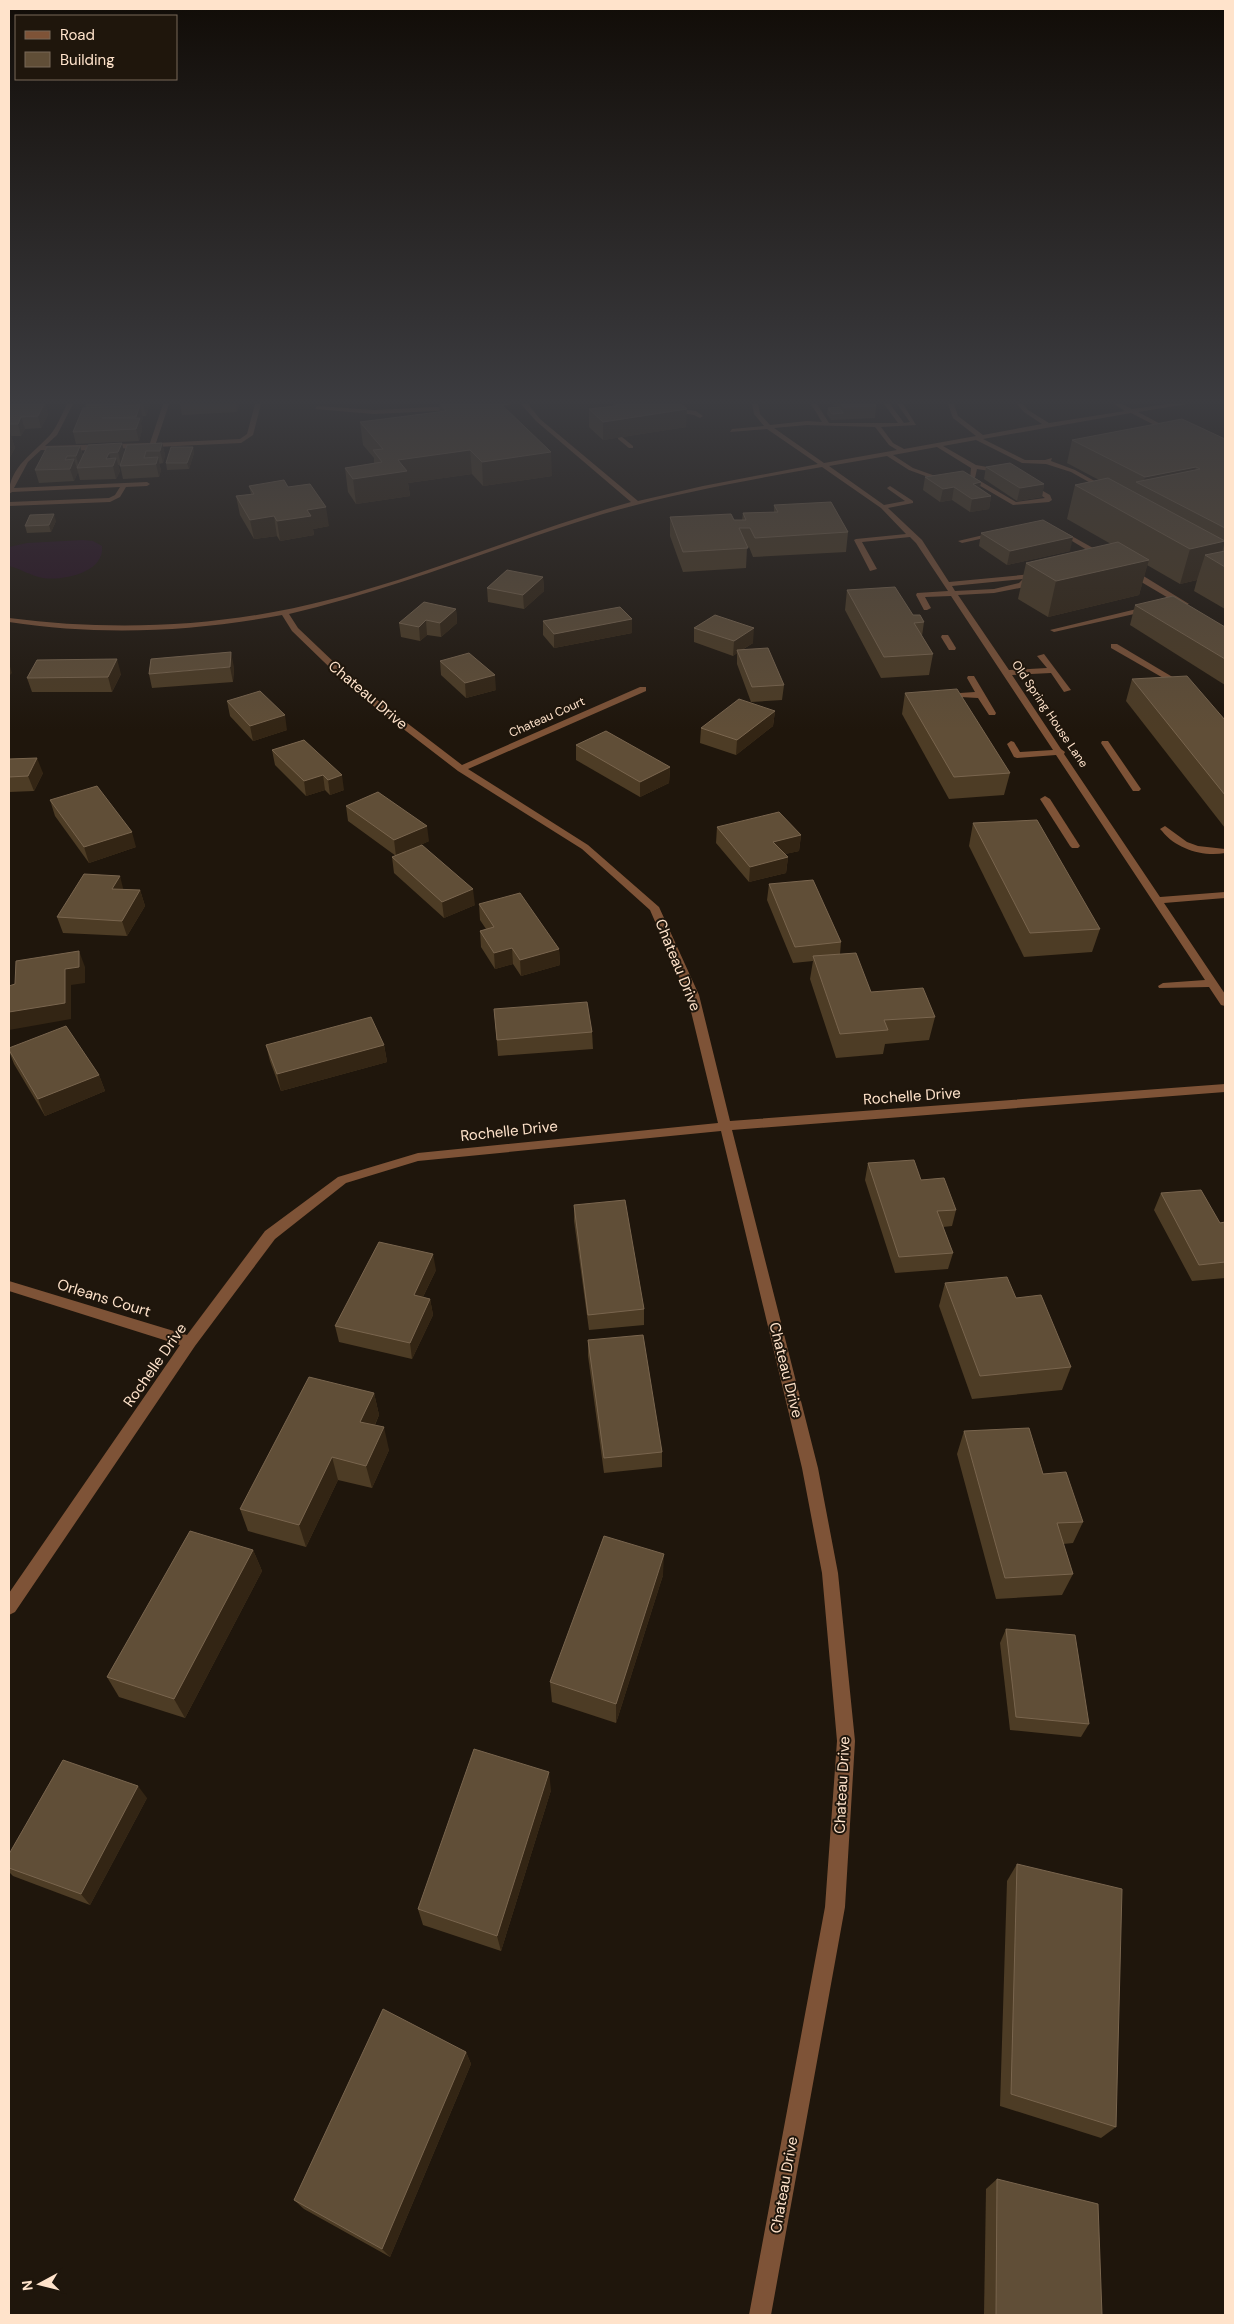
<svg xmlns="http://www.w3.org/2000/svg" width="1234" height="2324" viewBox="0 0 1234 2324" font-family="'DM Sans',sans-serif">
  <rect width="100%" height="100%" fill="#1f160c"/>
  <path fill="#291021" d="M83,540l10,1 9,5c3,27 -40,35 -59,32 -12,-2 -22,-9 -34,-12v-19l18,-4z"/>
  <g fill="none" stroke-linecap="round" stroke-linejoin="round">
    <g fill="#7e5337" fill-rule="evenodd">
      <path d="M67,404h6l-16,31 -12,11 105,-3 13,-39h6l-13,39 84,-4 7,-5 8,-30h6l-8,31 -12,8 -172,8 -28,-1 -13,12 -14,26 133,-6 3,2 -3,2 -21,1 -6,10 -10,5 -101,4v-4l100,-4 6,-3 5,-8 -108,5 -3,2c0,-27 25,-41 41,-59 7,-8 12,-21 17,-31z"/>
      <path d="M484,404h29l-28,4 -3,-2z"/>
      <path d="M521,404h7l12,15 98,82 65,-15 115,-22 -51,-35 -37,3 2,-3 32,-3 -10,-12 -2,-10h6l2,10 10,11 37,-4 15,1 -11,-18h6l12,19h69l-14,-19h6l14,19 6,-1 -13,-18h6l13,21 -35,2 12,16 11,6 72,-13 -23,-18 -5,-14h6l4,12 25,19 59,-11 -18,-12 -7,-8h6l5,6 21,13 76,-12 -11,-7h8l10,5 36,-5h19l-49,8 34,18 -2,3 -39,-20 -148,26 42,21h20l7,-2 -1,3 24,9 32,18 1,1 -3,2 -34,-19 -25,-8 -24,-1 -46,-23 -33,6 33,19 28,5 -2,3 -25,-4 -2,9 41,24 29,-4 -18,-12v-2l2,-1 21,12 2,5 -3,2 -36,3 -43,-25 1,-12 -34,-21 -44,8 20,13 28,10v2l-2,1 -30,-11 -22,-14 -58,10 55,39 21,-4 -17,-12 -1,-1 3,-2 23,15v2l-25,5 34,32 27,42 94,-9v4l-12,1 -6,9 -31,6 -36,2 51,75 38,-2 -10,-12 7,-2 27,36 -7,2 -13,-19 -39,2 49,74 4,3 -1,2 96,143 65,-5v6l-61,5 61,91v12l-4,-1 -12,-18 -50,1 -1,-2 5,-3 42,-3 -149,-225 -39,3 -3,-1 -7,-13 4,-3 3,1 6,10 33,-2 -102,-154 -26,1 6,11 -4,2h-3l-8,-15 1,-2 31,-2 -32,-48 -6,-6 -48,5 15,27 -7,2 -16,-31 2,-1 50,-5 -25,-26 -59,-41c-73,13 -147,26 -219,47 -105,32 -206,75 -314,100l9,14 62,59 102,78 178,-78h6v4l-178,78 120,76 71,62 40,88 31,126 495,-37v8l-493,38 86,338 20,105 17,168 -10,166 -74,408h-22l76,-408 12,-166 -15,-168 -20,-105 -81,-337 -303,30 -72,22 -71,56 -80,107 -180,266 -6,3v-22l171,-248 -171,-54v-10l178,54 78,-104 73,-54 80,-24 300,-30 -31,-128 -37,-85 -68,-61 -124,-78 -104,-80 -62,-60 -10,-16c-91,17 -181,21 -273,7v-4c109,14 216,9 323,-19 102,-26 198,-69 299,-97l-95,-81zM807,425l68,2 14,18 8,5 -73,13 -50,-35zM1023,579l-4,4 -25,6 -39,2 -3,-5z"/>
      <path d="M317,406l57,4 81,-4 3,2 -3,2 -81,4 -59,-5z"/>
      <path d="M671,408l25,3 7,5 -3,2 -6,-3 -25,-4z"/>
      <path d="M618,437h4l11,9v2h-4l-11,-9z"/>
      <path d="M1057,530h4l48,27 -7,2 -45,-27z"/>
      <path d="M996,532l4,2 -2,1 -36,8 -4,-2z"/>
      <path d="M1126,569h6l57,35 -7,2 -56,-33z"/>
      <path d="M1149,606h3v4l-98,22 -4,-2z"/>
      <path d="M942,635h6l8,13 -1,2h-6l-8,-13z"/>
      <path d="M1111,644h6l69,41 -7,2 -68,-39z"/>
      <path d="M968,676h6l22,37 -1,2h-6l-11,-17 -18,-1v-4l15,-1 -8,-14z"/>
      <path d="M1102,741h6l33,48 -2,2h-6l-32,-48z"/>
      <path d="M1045,796l5,3 30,47 -2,2h-6l-2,-2 -30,-47z"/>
      <path d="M1165,826l22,16 11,4 27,3v4c-22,4 -49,-4 -63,-22l-2,-2z"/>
    </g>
  </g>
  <g fill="#4d3c25">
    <path d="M9,404h36l3,11 -7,13 -16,1 -4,7h-10l4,12 -6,11z"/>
    <path d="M87,404h63l-4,12h-4l1,2 -2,5 1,7 -3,11 -63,3 -3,-12 14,-24z"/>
    <path d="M180,404h59l-2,8 -55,3z"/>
    <path d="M439,404l113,72 -69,10 -11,-12 -64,9 2,13 -54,8 -8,-12 -3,-24 29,-5v-5l-11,-13 -3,-23 80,-10z"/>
    <path d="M613,404h68l5,23 -83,13 -14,-13v-18l24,-3z"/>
    <path d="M832,404h43l1,2 -1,12 -44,2 -4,-6 1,-6 10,-1 -1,-1h-4z"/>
    <path d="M1225,439v170l-31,-18 3,-11 -17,4 -33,-19 -8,30 -91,22 -30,-18 8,-36 85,-19 -44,-25 8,-34 24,-5 -32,-17 5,-23z"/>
    <path d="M162,443l3,12 -2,8 -4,1 2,6 -2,7 -36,2 -3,-14h-2l2,6 -4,8 -36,1 -3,-12 1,4 -4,9 -35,2 -4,-13 45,-24 3,9 5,-10 36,8z"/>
    <path d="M193,447l1,6 -5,16 -22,1 -1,-7z"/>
    <path d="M986,467l58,17 -2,13 -25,4 -33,-22z"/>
    <path d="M925,477l56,5 -1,6 11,8 -2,13 -19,3 -18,-12 -12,2 -17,-12z"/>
    <path d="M249,486l39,1 41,39 -16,3 1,6 -34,6 -3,-5 -23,3 -14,-24 -4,-19 15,-2z"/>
    <path d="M774,505l74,27 -2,20 -93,5 -4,-10 -2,1 -1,20 -63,4 -13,-36v-19l64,3h8l1,-7 31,-1z"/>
    <path d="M56,521l-5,11 -24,1 -2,-7z"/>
    <path d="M981,533l89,18 -63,14 -28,-19z"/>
    <path d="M543,577l1,14 -20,18 -36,-7 -1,-14z"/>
    <path d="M847,590l66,25 11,7 -2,14 11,18 -4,21 -48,3 -36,-68z"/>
    <path d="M1135,605l90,22v58l-95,-60z"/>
    <path d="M456,609l1,14 -16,14 -14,-2 -7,6 -19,-4 -2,-14z"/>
    <path d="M632,619v14l-78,15 -11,-13v-14z"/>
    <path d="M694,628l59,15 -11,7 42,35 -2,15 -31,2 -14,-38v-11l-4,3 -39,-14z"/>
    <path d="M440,661l56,29 -30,8 -25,-23z"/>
    <path d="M234,667l-1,15 -81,6 -3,-14z"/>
    <path d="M121,674l-9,18h-80l-5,-14z"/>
    <path d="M1132,679l93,41v108l-99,-127z"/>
    <path d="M905,693l105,80 -6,22 -55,4 -47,-85z"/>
    <path d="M227,701l60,29 -34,11 -23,-25z"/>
    <path d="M775,711l-2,15 -37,29 -36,-12 1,-15z"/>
    <path d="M304,740l40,50 -14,5 -5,-5 -19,6 -31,-31 -3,-15z"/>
    <path d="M576,745l94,22 -1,16 -29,14 -64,-37z"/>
    <path d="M9,759l34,14 -9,18 -25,1z"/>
    <path d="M50,800l86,47 -47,16 -34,-47z"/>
    <path d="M346,806l83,35 -22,10 68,54 -31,13 -50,-45 -2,-16 4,-1 -48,-35z"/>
    <path d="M973,823l127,106 -8,23 -68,5 -55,-111z"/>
    <path d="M717,827l84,8 -2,16 -14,3 3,3 -2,16 -37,9 -33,-39z"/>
    <path d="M769,884l72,58 -1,12 31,38 64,25 -6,23 -44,4 -2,10 -47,4 -26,-79 3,-18 -20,2 -26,-63z"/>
    <path d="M140,890l5,16 -18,30 -64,-3 -6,-16z"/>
    <path d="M479,904l80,45 1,16 -39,11 -8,-12 -18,5 -14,-22 -1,-16 6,-2 -6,-9z"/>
    <path d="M494,1009l98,23 1,17 -95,7z"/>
    <path d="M266,1045h118l3,17 -106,29 -11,-30z"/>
    <path d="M9,1048l90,27 6,16 -60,25 -31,-52 -5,-13z"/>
    <path d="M868,1163l53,17 35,30 -4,16 -9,1 10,26 -5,16 -53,4 -30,-93z"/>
    <path d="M1161,1193l59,30 5,-1v56l-33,3 -38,-71z"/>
    <path d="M574,1205l70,104v16l-55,5 -15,-109z"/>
    <path d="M436,1270l-13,27 7,2 3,16 -21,44 -73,-17 -4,-16z"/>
    <path d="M945,1283l126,84 -9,23 -90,9 -33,-93z"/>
    <path d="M588,1340l74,112v15l-58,6 -16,-117z"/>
    <path d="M374,1393l5,22 -4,10 14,25 -17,38 -34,-8 -32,67 -58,-16 -8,-22z"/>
    <path d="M964,1431l79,43 40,48 -10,21 -10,1 10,30 -11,21 -66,4 -39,-145z"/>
    <path d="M253,1550l9,21 -77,147 -66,-21 -12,-20z"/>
    <path d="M663,1575l-47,148 -64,-21 -2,-20z"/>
    <path d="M1006,1629l83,95 -8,13 -71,-7 -10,-87z"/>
    <path d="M551,1790l-50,161 -78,-26 -5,-16z"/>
    <path d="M147,1798l-57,107 -77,-29 -4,-4v-18z"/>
    <path d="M1017,1864l99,263 -15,11 -101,-32 7,-225z"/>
    <path d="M466,2052l5,12 -81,193 -86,-48 -10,-9z"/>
    <path d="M997,2179l105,136h-118l2,-126z"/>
  </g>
  <g fill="#332514">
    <path d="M44,404h1l3,11 -7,13 -3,-12z"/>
    <path d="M143,404h7l-4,12z"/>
    <path d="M236,404h3l-2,8z"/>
    <path d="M140,405l3,13 -2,5 1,7 -3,11 -3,-12 2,-5 -2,-7z"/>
    <path d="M687,409l-1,18 -83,13v-18z"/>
    <path d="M21,417l4,12 -4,7 -3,-12z"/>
    <path d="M9,429l6,19 -6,11z"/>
    <path d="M122,443l3,13 -4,9 -3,-13z"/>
    <path d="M162,443l3,12 -2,8 -3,-12z"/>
    <path d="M80,446l3,12 -4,10 -3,-12z"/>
    <path d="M193,447l1,6 -5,16 -2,-6z"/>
    <path d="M470,450l2,24 -64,9 2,13 -54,8 -3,-25 45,-19z"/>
    <path d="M551,452l1,24 -69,10 -1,-24z"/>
    <path d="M109,453l3,12 -6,-6z"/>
    <path d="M158,457l3,13 -2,7 -3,-13z"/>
    <path d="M116,458l4,13 -4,8 -3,-13z"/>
    <path d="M74,459l4,13 -4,9 -4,-12z"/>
    <path d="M1196,467l-7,24 -46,-6 2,-8z"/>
    <path d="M981,482l-3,13 -5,-11z"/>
    <path d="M1044,484l-2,13 -25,4 3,-13z"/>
    <path d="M954,487l-2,13 -12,2 3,-13z"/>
    <path d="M991,496l-2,13 -19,3 2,-13z"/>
    <path d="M326,507l3,19 -16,3 1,6 -34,6 -3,-20 30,-11z"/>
    <path d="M54,514l2,7 -5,11 -2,-7z"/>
    <path d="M274,516l3,20 -23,3 -4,-19z"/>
    <path d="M1073,537l-3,14 -63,14 3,-14z"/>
    <path d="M1225,541l-6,22 -14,-8 -8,25 -17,4 10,-35z"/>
    <path d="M1149,560l-10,35 -91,22 8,-36z"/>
    <path d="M543,577l1,14 -20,18 -1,-14z"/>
    <path d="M456,609l1,14 -16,14 -1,-14z"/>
    <path d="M632,619v14l-78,15v-14z"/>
    <path d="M426,620l1,15 -7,6 -1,-14z"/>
    <path d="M754,628l-1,15 -15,9 -1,-2v3l-4,3 1,-15z"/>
    <path d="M231,652l3,15 -1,15 -3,-15z"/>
    <path d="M117,659l4,15 -9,18 -4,-15z"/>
    <path d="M9,663l3,10 -3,3z"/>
    <path d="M495,675l1,15 -30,8 -1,-15z"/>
    <path d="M775,711l-2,15 -37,29 1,-15z"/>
    <path d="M285,715l2,15 -34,11 -3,-15z"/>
    <path d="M37,758l6,15 -9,18 -6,-15z"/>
    <path d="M670,767l-1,16 -29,14v-15z"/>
    <path d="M323,775l2,15 -19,6 -2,-15z"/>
    <path d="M342,775l2,15 -14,5 -2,-15z"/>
    <path d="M427,826l2,15 -33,15 -2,-16z"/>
    <path d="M132,832l4,15 -47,16 -5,-16z"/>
    <path d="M801,835l-2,16 -27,6 1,-15z"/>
    <path d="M788,857l-2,16 -37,9 1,-15z"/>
    <path d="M120,876l4,16 -12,-3z"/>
    <path d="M473,889l2,16 -31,13 -2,-16z"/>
    <path d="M140,890l5,16 -18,30 -5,-15z"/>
    <path d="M512,948l1,16 -18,5 -1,-16z"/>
    <path d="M559,949l1,16 -39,11 -1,-16z"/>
    <path d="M79,951l6,16v16l-14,2v34l-62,11v-18l56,-43z"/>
    <path d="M384,1045l3,17 -106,29 -4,-17z"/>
    <path d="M99,1075l6,16 -60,25 -7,-17z"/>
    <path d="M433,1254l3,16 -20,41 -2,-16z"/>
    <path d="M430,1299l3,16 -21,44 -2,-16z"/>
    <path d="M374,1393l5,22 -13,29 -6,-22z"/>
    <path d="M384,1427l5,23 -17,38 -6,-22z"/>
    <path d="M332,1457l6,23 -32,67 -7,-22z"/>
    <path d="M253,1550l9,21 -77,147 -11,-19z"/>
    <path d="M664,1554l-1,21 -47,148v-19z"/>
    <path d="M549,1772l2,18 -50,161 -4,-15z"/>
    <path d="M138,1786l9,12 -57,107 -9,-11z"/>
    <path d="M466,2052l5,12 -81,193 -8,-8z"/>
  </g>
  <g fill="#604e37" stroke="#79654e">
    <path d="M9,404h35l-6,12 -17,1 -3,7h-9z"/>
    <path d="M87,404h35l-36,2z"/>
    <path d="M440,404h43v1l18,-1 50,48 -69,10 -12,-12 -72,10 9,11 -54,8 -8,-11 37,-6 -9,-12 10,-1 -23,-27 86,-11z"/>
    <path d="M616,404h65l6,5 -84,13 -14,-13 28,-3z"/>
    <path d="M841,404h34l1,2 -33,1z"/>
    <path d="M140,405l-4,12 -34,1h38l-4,11 -63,3 10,-24z"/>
    <path d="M839,407l4,6 -11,1 -4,-6z"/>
    <path d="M1182,419l43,20v89l-89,-46 64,-13 -4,-2 -51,10 -73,-37z"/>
    <path d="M122,443l-4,9 -9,1 -3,6 10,-1 -3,8 -36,2 11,-23z"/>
    <path d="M162,443l-2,8h-14l-2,7 14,-1 -2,7 -36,2 7,-21z"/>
    <path d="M80,446l-4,10h-9l-2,4 9,-1 -4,10 -35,1 12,-23z"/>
    <path d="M171,447h22l-6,16h-21z"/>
    <path d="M1010,463l34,21 -24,4 -34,-21z"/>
    <path d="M963,471l18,11 -8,2 18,12 -19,3 -18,-12 -11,2 -18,-12z"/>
    <path d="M1108,478l117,63 -35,8 -115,-64z"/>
    <path d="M284,480l4,7 22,-3 16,23 -19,3 4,6 -34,5 -3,-5 -24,4 -14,-24 18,-2 -5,-8z"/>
    <path d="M831,502l17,30 -93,6 -5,-10h-11l9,20 -65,4 -13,-35 61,-3 3,6h12l-3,-7 35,-1 -4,-7z"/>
    <path d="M54,514l-5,11 -24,1 5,-11z"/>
    <path d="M1043,520l30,17 -63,14 -29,-18z"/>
    <path d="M1118,542l31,18 -93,21 -30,-18z"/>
    <path d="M1225,551v16l-20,-12z"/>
    <path d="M507,570l36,7 -20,18 -36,-7z"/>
    <path d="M895,587l18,28h7l4,7 -10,1 19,31 -49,3 -37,-67z"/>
    <path d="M1173,596l52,31v32l-90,-54z"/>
    <path d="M424,602l32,7 -16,14 -14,-3 -7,7 -20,-4z"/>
    <path d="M620,607l12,12 -78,15 -11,-13z"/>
    <path d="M715,615l39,13 -20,13 -40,-13z"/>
    <path d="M768,648l16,37 -32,2 -15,-37z"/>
    <path d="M231,652l-1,15 -81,7 2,-15z"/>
    <path d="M469,653l26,22 -30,8 -25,-22z"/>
    <path d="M117,659l-9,18 -81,1 10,-18z"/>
    <path d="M1187,676l38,44v75l-93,-116z"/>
    <path d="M957,689l53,84 -56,4 -49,-84z"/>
    <path d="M260,691l25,24 -35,11 -23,-25z"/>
    <path d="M739,699l36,12 -38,29 -36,-12z"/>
    <path d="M606,731l64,36 -30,15 -64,-37z"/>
    <path d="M304,740l38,35 -14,5 -5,-5 -19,6 -32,-31z"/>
    <path d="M37,758l-9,18 -19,1v-18z"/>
    <path d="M97,786l35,46 -48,15 -34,-47z"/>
    <path d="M378,792l49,34 -33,14 -48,-34z"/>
    <path d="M779,812l22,23 -28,7 15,15 -38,10 -33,-40z"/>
    <path d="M1037,820l63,109 -70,4 -57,-110z"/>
    <path d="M422,845l51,44 -31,13 -50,-45z"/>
    <path d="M84,874l36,2 -8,13 28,1 -18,31 -65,-4z"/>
    <path d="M813,880l28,62 -46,5 -26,-63z"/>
    <path d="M520,893l39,56 -39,11 -8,-12 -18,5 -14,-22 14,-4 -15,-23z"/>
    <path d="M79,951v16l-14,2v34l-56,9v-26l6,-2 1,-23z"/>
    <path d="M856,953l15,39 52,-4 12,29 -51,3 4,10 -48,4 -27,-78z"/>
    <path d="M587,1002l5,30 -95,8 -3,-31z"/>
    <path d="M371,1017l13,28 -107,29 -11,-29z"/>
    <path d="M66,1026l33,49 -61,24 -29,-49v-2z"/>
    <path d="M914,1160l7,20 23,-2 12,32 -19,1 16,42 -54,4 -31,-94z"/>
    <path d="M1201,1190l19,33 5,-1v40l-26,3 -38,-72z"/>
    <path d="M625,1200l19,109 -56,6 -14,-110z"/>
    <path d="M379,1242l54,12 -19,41 16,4 -20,44 -75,-17z"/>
    <path d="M1007,1277l9,21 25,-3 30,72 -91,9 -35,-93z"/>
    <path d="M643,1335l19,117 -58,6 -16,-118z"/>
    <path d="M309,1377l65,16 -14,29 24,5 -18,39 -34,-9 -33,68 -59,-16z"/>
    <path d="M1029,1428l14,46 23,-2 17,50 -26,1 16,51 -68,4 -41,-147z"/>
    <path d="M190,1531l63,19 -79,149 -67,-22z"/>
    <path d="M604,1536l60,18 -48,150 -66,-22z"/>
    <path d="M1006,1629l69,6 14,89 -73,-7z"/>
    <path d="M474,1749l75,23 -52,164 -79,-27z"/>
    <path d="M63,1760l75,26 -57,108 -72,-26v-14z"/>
    <path d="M1017,1864l105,25 -6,238 -105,-33z"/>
    <path d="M383,2009l83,43 -84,197 -88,-49z"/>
    <path d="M997,2179l101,25 4,111h-106z"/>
  </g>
  <linearGradient id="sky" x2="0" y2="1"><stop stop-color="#110c07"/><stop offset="0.55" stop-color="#3c3c40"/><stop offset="1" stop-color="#3c3c40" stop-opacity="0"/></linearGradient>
  <rect width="1234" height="730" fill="url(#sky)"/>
  <g text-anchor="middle" stroke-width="4" stroke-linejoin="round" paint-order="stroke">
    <g font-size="12" fill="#ffe3cb" stroke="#1f160c">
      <text transform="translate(1050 714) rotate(56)" y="4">Old Spring House Lane</text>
      <text transform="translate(547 717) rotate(-24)" y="4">Chateau Court</text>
    </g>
    <g font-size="15" fill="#ffe3cb" stroke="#1f160c">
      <text transform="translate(368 695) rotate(40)" y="5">Chateau Drive</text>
      <text transform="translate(678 965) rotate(68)" y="5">Chateau Drive</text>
      <text transform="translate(912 1096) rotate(-4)" y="5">Rochelle Drive</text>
      <text transform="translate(509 1131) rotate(-6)" y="5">Rochelle Drive</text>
      <text transform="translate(104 1298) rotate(17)" y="5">Orleans Court</text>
      <text transform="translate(155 1365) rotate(-55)" y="5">Rochelle Drive</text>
      <text transform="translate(786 1370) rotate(76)" y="5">Chateau Drive</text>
      <text transform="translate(842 1785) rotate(-87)" y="5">Chateau Drive</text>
      <text transform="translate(784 2185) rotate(-80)" y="5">Chateau Drive</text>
    </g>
  </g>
  <rect width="1234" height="2324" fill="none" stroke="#ffe3cb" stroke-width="20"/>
  <rect x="15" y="15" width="162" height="65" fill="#1f160c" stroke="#796858"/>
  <rect x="25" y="31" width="25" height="8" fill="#7e5337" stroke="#796858"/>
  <text x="60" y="40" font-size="15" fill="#ffe3cb">Road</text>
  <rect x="25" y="52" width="25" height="15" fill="#604e37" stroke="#796858"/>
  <text x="60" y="65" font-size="15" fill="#ffe3cb">Building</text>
  <g transform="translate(40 2284) rotate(263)" stroke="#1f160c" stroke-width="4" paint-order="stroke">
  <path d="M0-4L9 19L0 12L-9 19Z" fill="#ffe3cb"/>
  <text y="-8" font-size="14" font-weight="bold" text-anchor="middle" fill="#ffe3cb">N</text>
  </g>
</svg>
